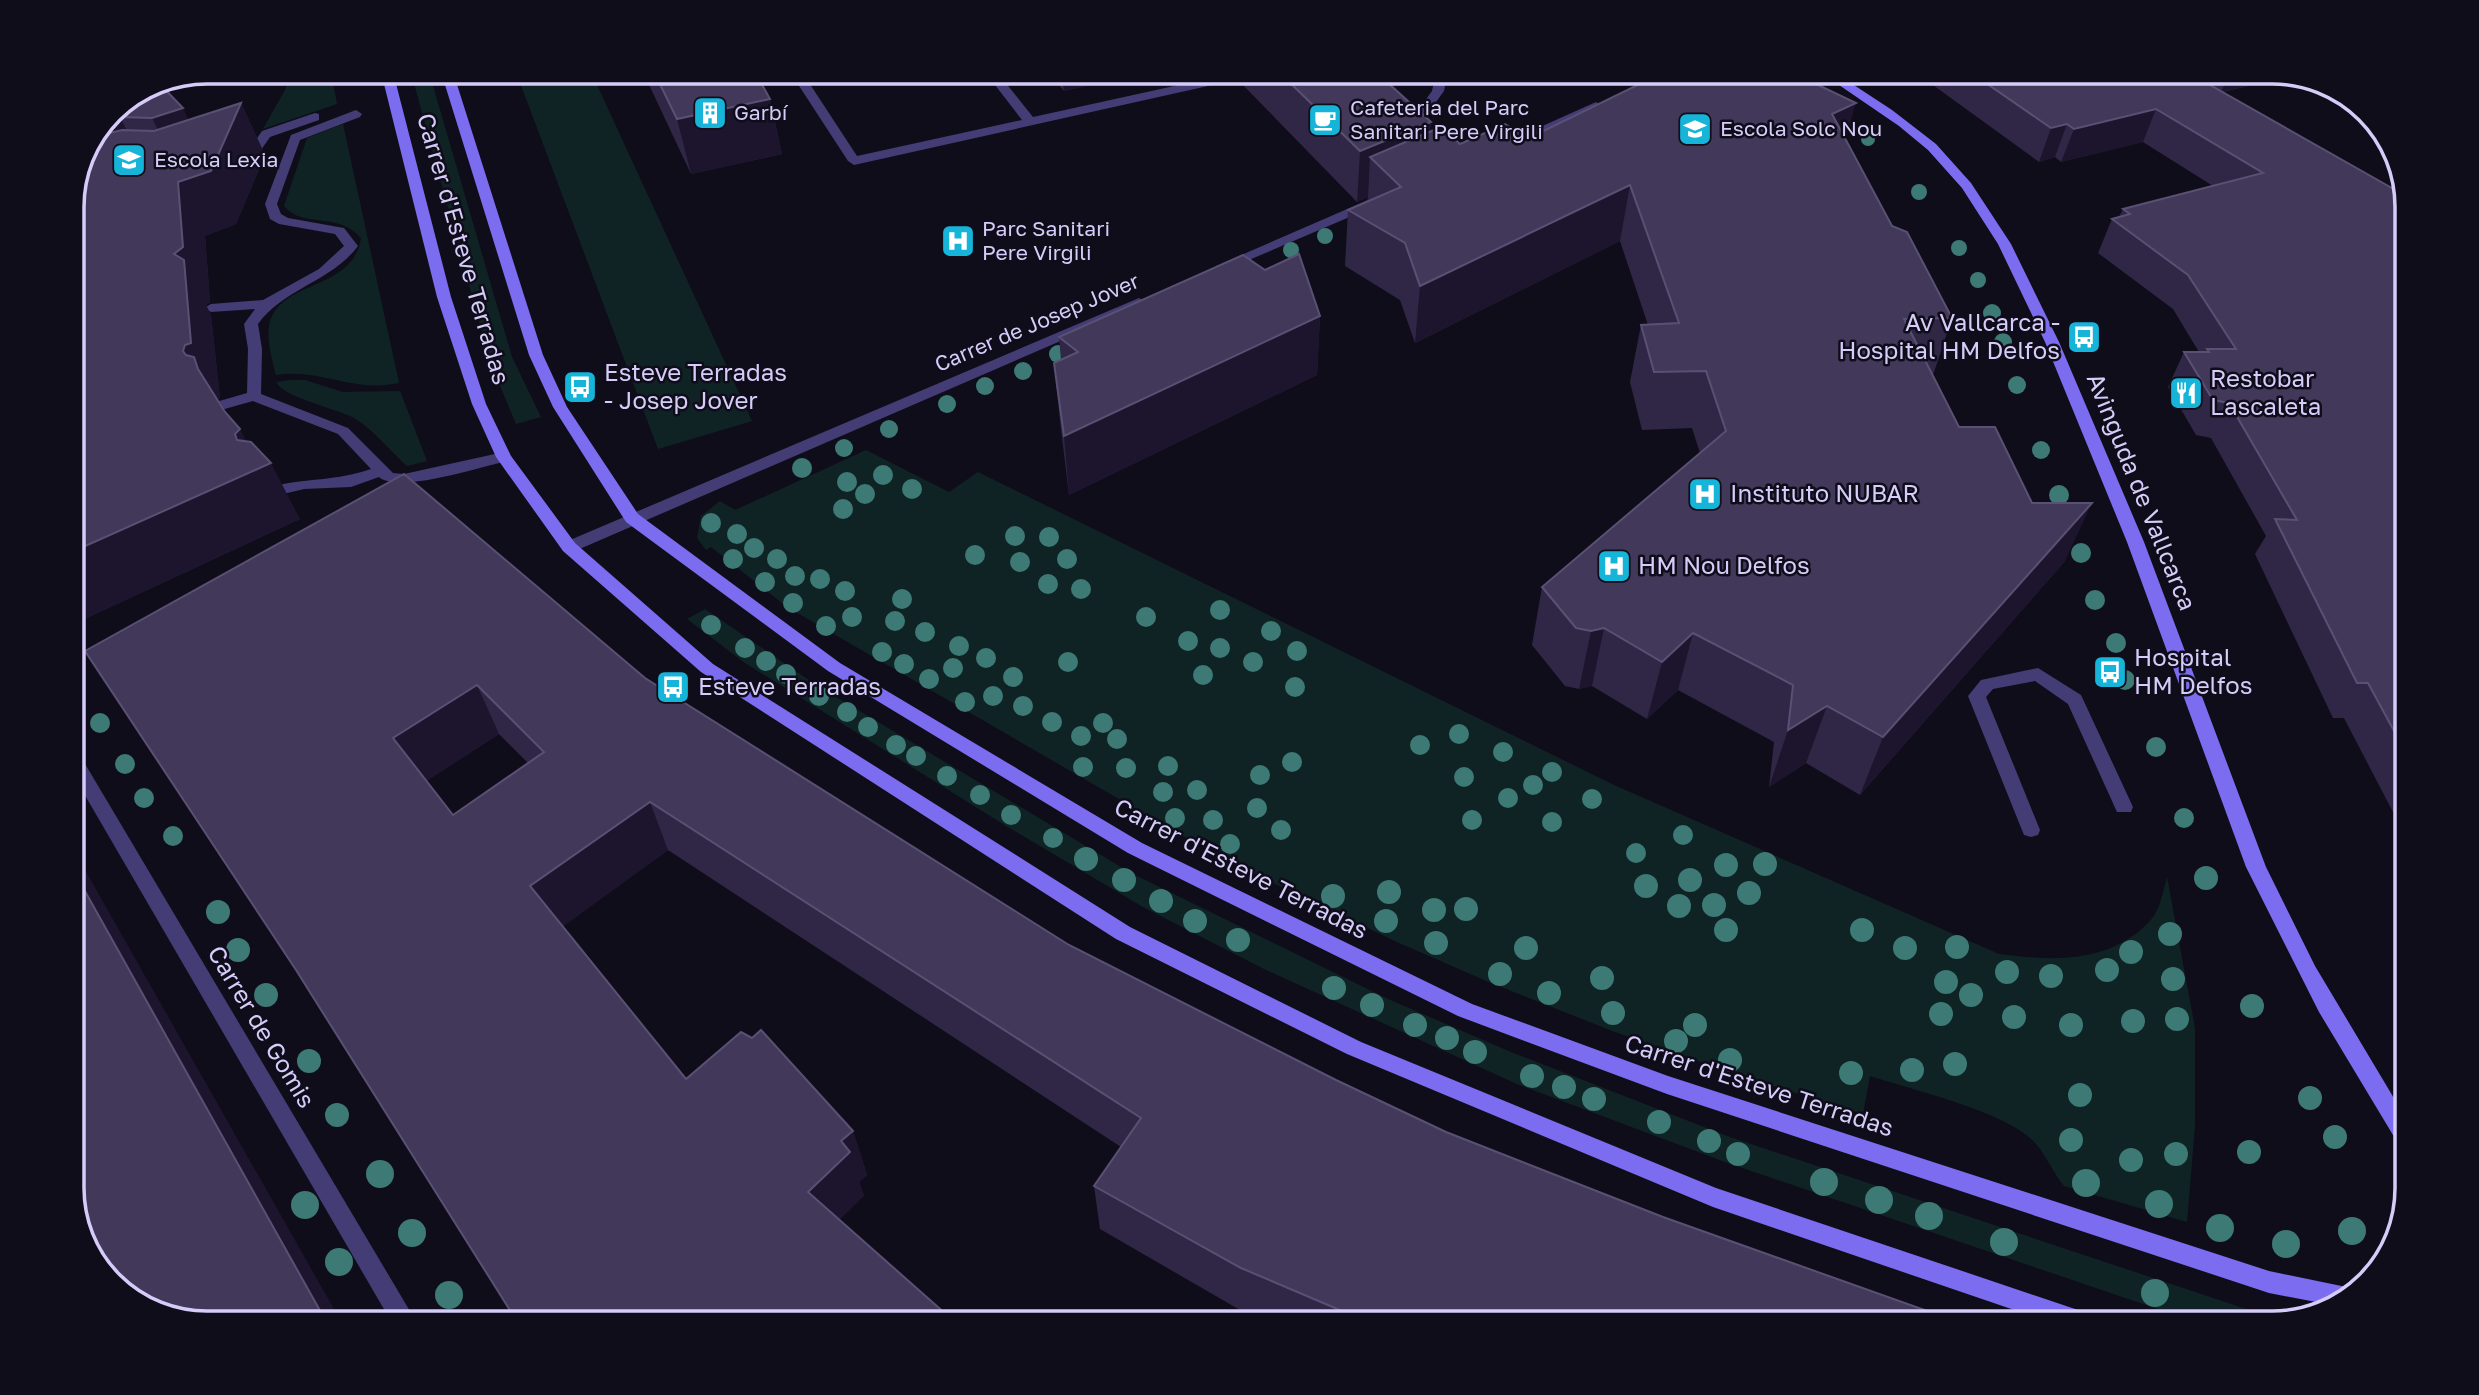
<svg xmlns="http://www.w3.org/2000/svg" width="2479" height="1395" viewBox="0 0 2479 1395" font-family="'Golos Text',sans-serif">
  <rect width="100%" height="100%" fill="#100d1a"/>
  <g fill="#102324">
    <path d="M291,72h40l6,32 -74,25 22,-39z"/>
    <path d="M411,72h18l83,285 29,60 -25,7 -23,-55 -10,-33z"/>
    <path d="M516,72h75l161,349 -94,28z"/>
    <path d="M343,124l56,259c-48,10 -77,-15 -123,-8 -4,-15 -9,-33 -7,-48 7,-48 85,-35 92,-89 -23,-27 -58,-9 -77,-32l23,-68z"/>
    <path d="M291,380h14l38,12 57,-1 27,70 -20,5c-17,-15 -34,-37 -53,-48 -19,-10 -69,-20 -78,-36z"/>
    <path d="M866,450l83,42 29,-20 636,313 385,169c52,7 110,10 150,-32 11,-11 14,-30 18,-45l28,151v97l-8,97 -123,-36c-12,-14 -20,-37 -34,-48 -32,-28 -116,-48 -160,-62l-7,38 -116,-36 -132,-46 -124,-49 -94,-41 -176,-84 -434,-251 -76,-60 -5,3 -9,-12 4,-22 19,-15 15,9z"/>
    <path d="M705,609l111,76 315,188 257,126 123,53 216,84 555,185 -9,2h-74l-474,-161 -208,-78 -253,-115 -121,-62 -140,-83 -258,-161 -58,-44z"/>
  </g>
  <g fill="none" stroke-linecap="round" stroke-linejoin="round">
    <g fill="#443c75" fill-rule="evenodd">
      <path d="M790,72h12l55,84 165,-36 -37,-48h12l36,45 205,-45h21l-6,4 -399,89 -6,-4z"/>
      <path d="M1436,72h12l-4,19 -21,29h-8l-2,-3 19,-26z"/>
      <path d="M2038,668l43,27 52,112 -2,5h-14l-49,-108 -33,-23 -42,8 -7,8 54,133 -2,5 -7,2 -7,-2 -56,-139 13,-16z"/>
    </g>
    <g fill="#443c75" fill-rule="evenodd">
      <path d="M1596,102l6,4 -2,3 -90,39 -4,1 -6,-4z"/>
      <path d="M356,110l6,4 -2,3 -60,23 -23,64 4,10 7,4 56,10 14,18c-27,36 -74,42 -100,78l4,25 -1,45 87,34 45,45 11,1 100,-22 8,5 -8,5c-25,5 -106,32 -125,15l-28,10 -47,2 -29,7 -6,-1 -2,-4 2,-4c36,-9 69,-6 102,-18l-33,-35 -85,-33 -32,9 -5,-2 -2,-3 2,-3 31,-9 1,-44 -4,-25 11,-15 -44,3 -7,-4 7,-4 52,-4 56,-31 25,-23 -9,-12 -56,-10 -9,-5 -5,-15 26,-69z"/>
      <path d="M315,113l4,1v6l-49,17 -9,13 -22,11 -6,-4 20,-13 9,-13z"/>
      <path d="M1368,200l5,1v6l-145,62h-10l-2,-3z"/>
      <path d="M1139,298l7,4 -2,3 -569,246 -6,1 -8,-5 2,-4z"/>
      <path d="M72,750l6,2 339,571h-25l-320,-550z"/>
    </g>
    <g fill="#7c6df0" fill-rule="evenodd">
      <path d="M381,72h12l58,225 35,107 25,52 64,87 138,121 417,263 231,115 355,146 368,124 8,3 4,8h-44l-339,-116 -366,-153 -231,-115 -415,-267 -138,-121 -67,-94 -24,-53 -35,-107z"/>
      <path d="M441,72h12l90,283 24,52 71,107 202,149 302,180 330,161 196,72 601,195 87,18 -19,17 -68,-13 -602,-199 -209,-78 -330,-163 -300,-182 -202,-149 -73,-115 -24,-52z"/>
      <path d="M1820,72h14l58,38 44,34 35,39 40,61 48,98 85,200 122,325 49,99 92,154v28l-8,-3 -80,-133 -73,-145 -119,-325 -82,-200 -47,-98 -36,-56 -34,-38 -29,-24z"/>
    </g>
  </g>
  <g fill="#3d7975">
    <circle cx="1868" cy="139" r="7"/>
    <circle cx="1919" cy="192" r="8"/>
    <circle cx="1325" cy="236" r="8"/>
    <circle cx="1959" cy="248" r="8"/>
    <circle cx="1291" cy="250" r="8"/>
    <circle cx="1978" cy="280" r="8"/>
    <circle cx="1992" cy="313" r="9"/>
    <circle cx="2003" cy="342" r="9"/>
    <circle cx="1058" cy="354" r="9"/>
    <circle cx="1023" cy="371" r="9"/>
    <circle cx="2017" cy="385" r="9"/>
    <circle cx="985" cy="386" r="9"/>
    <circle cx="947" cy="404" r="9"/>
    <circle cx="889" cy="429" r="9"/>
    <circle cx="844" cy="448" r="9"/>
    <circle cx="2041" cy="450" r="9"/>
    <circle cx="802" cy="468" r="10"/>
    <circle cx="883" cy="475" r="10"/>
    <circle cx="847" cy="482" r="10"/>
    <circle cx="912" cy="489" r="10"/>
    <circle cx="865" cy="494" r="10"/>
    <circle cx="2059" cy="495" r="10"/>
    <circle cx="843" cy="509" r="10"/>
    <circle cx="711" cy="523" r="10"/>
    <circle cx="737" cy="534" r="10"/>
    <circle cx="1015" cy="536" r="10"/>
    <circle cx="1049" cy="537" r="10"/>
    <circle cx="754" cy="548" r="10"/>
    <circle cx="2081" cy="553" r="10"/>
    <circle cx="975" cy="555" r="10"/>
    <circle cx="733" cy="559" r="10"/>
    <circle cx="777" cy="559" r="10"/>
    <circle cx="1067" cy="559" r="10"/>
    <circle cx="1020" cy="562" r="10"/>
    <circle cx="795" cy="576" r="10"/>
    <circle cx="820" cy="579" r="10"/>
    <circle cx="765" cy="582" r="10"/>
    <circle cx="1048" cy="584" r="10"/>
    <circle cx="1081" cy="589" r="10"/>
    <circle cx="845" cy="591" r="10"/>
    <circle cx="902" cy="599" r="10"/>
    <circle cx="2095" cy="600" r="10"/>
    <circle cx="793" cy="603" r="10"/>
    <circle cx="1220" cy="610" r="10"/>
    <circle cx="852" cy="617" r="10"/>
    <circle cx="1146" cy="617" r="10"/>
    <circle cx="895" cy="621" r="10"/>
    <circle cx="711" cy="625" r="10"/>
    <circle cx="826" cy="626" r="10"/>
    <circle cx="1271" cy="631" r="10"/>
    <circle cx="925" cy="632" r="10"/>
    <circle cx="1188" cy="641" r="10"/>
    <circle cx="2116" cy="643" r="10"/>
    <circle cx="959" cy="646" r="10"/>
    <circle cx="745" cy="648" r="10"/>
    <circle cx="1220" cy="648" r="10"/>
    <circle cx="1297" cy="651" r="10"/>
    <circle cx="882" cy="652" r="10"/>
    <circle cx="986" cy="658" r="10"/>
    <circle cx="766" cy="661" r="10"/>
    <circle cx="1068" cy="662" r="10"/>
    <circle cx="1253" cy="662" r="10"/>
    <circle cx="904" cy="664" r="10"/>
    <circle cx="953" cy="668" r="10"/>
    <circle cx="786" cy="674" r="10"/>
    <circle cx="1203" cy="675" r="10"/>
    <circle cx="1013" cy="677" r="10"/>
    <circle cx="929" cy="679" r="10"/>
    <circle cx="2125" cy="680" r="10"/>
    <circle cx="1295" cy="687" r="10"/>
    <circle cx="819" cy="696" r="10"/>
    <circle cx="993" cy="696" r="10"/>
    <circle cx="965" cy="702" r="10"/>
    <circle cx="1023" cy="706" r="10"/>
    <circle cx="847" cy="712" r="10"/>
    <circle cx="1052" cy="722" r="10"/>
    <circle cx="100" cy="723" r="10"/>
    <circle cx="1103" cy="723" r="10"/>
    <circle cx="868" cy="727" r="10"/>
    <circle cx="1459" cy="734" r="10"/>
    <circle cx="1081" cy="736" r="10"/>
    <circle cx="1117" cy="739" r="10"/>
    <circle cx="896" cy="745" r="10"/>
    <circle cx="1420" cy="745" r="10"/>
    <circle cx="2156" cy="747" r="10"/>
    <circle cx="1503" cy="752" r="10"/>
    <circle cx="916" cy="756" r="10"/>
    <circle cx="1292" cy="762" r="10"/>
    <circle cx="125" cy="764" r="10"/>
    <circle cx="1168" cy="766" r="10"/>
    <circle cx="1083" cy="767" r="10"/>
    <circle cx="1126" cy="768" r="10"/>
    <circle cx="1552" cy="772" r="10"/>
    <circle cx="1260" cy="775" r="10"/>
    <circle cx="947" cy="776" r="10"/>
    <circle cx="1464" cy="777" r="10"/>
    <circle cx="1533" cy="785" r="10"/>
    <circle cx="1197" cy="790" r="10"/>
    <circle cx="1163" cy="792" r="10"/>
    <circle cx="980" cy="795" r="10"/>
    <circle cx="144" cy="798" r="10"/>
    <circle cx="1508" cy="798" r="10"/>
    <circle cx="1592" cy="799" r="10"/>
    <circle cx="1257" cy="808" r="10"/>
    <circle cx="1011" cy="815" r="10"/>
    <circle cx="1175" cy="818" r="10"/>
    <circle cx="2184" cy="818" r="10"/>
    <circle cx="1213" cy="820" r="10"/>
    <circle cx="1472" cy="820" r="10"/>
    <circle cx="1552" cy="822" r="10"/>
    <circle cx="1281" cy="830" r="10"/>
    <circle cx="1683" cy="835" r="10"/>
    <circle cx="173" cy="836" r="10"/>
    <circle cx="1053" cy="838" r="10"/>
    <circle cx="1230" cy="844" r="10"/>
    <circle cx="1636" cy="853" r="10"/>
    <circle cx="1086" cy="859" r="12"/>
    <circle cx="1765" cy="864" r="12"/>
    <circle cx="1726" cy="865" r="12"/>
    <circle cx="2206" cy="878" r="12"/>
    <circle cx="1124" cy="880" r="12"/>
    <circle cx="1690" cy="880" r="12"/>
    <circle cx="1646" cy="886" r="12"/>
    <circle cx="1389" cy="892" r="12"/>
    <circle cx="1749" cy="893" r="12"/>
    <circle cx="1333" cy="896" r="12"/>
    <circle cx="1161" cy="901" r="12"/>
    <circle cx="1714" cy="905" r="12"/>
    <circle cx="1679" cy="906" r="12"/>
    <circle cx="1466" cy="909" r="12"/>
    <circle cx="1434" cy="910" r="12"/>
    <circle cx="218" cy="912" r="12"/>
    <circle cx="1195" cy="921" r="12"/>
    <circle cx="1386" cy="921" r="12"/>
    <circle cx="1726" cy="930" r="12"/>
    <circle cx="1862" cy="930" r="12"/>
    <circle cx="2170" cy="934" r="12"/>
    <circle cx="1238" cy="940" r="12"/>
    <circle cx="1436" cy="943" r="12"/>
    <circle cx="1957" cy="947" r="12"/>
    <circle cx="1526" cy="948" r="12"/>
    <circle cx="1905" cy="948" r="12"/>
    <circle cx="238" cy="950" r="12"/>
    <circle cx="2131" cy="952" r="12"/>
    <circle cx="2107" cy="970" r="12"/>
    <circle cx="2007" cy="972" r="12"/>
    <circle cx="1500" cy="974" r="12"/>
    <circle cx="2051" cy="976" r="12"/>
    <circle cx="1602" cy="978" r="12"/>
    <circle cx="2173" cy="979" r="12"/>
    <circle cx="1946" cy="982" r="12"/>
    <circle cx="1334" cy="988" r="12"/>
    <circle cx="1549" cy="993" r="12"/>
    <circle cx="266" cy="995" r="12"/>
    <circle cx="1971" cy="995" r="12"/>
    <circle cx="1372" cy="1005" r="12"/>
    <circle cx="2252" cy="1006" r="12"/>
    <circle cx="1613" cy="1013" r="12"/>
    <circle cx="1941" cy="1014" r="12"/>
    <circle cx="2014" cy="1017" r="12"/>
    <circle cx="2177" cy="1019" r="12"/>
    <circle cx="2133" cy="1021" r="12"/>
    <circle cx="1415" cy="1025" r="12"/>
    <circle cx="1695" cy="1025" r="12"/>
    <circle cx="2071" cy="1025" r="12"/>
    <circle cx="1447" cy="1038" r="12"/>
    <circle cx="1676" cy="1041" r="12"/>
    <circle cx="1475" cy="1052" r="12"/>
    <circle cx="1730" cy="1060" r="12"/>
    <circle cx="309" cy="1061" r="12"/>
    <circle cx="1955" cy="1064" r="12"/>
    <circle cx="1912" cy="1070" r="12"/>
    <circle cx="1851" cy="1073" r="12"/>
    <circle cx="1532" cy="1076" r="12"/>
    <circle cx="1564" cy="1087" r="12"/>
    <circle cx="2080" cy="1095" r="12"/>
    <circle cx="2310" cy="1098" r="12"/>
    <circle cx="1594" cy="1099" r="12"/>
    <circle cx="337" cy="1115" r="12"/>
    <circle cx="1659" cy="1122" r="12"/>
    <circle cx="2335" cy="1137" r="12"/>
    <circle cx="2071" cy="1140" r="12"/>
    <circle cx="1709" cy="1141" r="12"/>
    <circle cx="2249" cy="1152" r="12"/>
    <circle cx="1738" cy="1154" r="12"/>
    <circle cx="2176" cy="1154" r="12"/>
    <circle cx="2131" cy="1160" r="12"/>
    <circle cx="380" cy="1174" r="14"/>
    <circle cx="1824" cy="1182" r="14"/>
    <circle cx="2086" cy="1183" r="14"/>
    <circle cx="1879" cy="1200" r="14"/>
    <circle cx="2159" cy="1204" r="14"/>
    <circle cx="305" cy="1205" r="14"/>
    <circle cx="1929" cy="1216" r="14"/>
    <circle cx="2220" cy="1228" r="14"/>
    <circle cx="2352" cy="1231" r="14"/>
    <circle cx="412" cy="1233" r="14"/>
    <circle cx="2004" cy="1242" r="14"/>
    <circle cx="2286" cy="1244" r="14"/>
    <circle cx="339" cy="1262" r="14"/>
    <circle cx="2155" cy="1293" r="14"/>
    <circle cx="449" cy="1295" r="14"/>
  </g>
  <g fill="#302747" fill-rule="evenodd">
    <path d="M643,72h112l15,27 12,55 -91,20z"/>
    <path d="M1048,72h102l-86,19z"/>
    <path d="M1240,72h136l55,50 -1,10 30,12 69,-6 317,2 46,86 60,92 -19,57 26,52 73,76 33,58 -205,234 -54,-32 -37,24 5,-45 -96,-52 -31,29 -55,-33 -13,3 -14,-3 -33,-41 10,-58 158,-134 -8,-25 -50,2 -12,-48 11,-57h7l-28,-84 -205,102 -15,-43 -55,-34 3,-56 19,-8 1,-5 -11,5 -117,-120z"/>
    <path d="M1915,72h357l18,4 -67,16 184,106v641l-63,-121h-11l-78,-164 11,-18 -55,-98 -15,-3 -28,-48 16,-35h15l-26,-43 -75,-56 14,-34 7,-2 4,-8 90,-23 -70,-44 -82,20 -6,-5 -16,5z"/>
    <path d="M2304,80l35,10 20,19z"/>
    <path d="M241,103l24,52 -29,69 -31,12 5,66 -4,3 5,10 9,83 -3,1 83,120 -224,104 -4,-5v-420l40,-87 77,9z"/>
    <path d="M1320,316l-3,59 -248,120 -9,-74 -6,-58 7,-3 -2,-23z"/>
    <path d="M85,651l560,27 424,267 267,135 110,52 217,85 298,106h-689l-32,-13 -140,-81 -6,-43 27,-39 -453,-297 -105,76 123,153 167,52 14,44 -8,7 5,14 -568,-226zM499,734l29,29 -75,52 -27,-34z"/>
  </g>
  <g fill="#1c152d">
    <path d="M1062,72h88l-86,19z"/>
    <path d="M2186,72h28l-10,25z"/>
    <path d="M2230,72h42l18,4 -69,16z"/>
    <path d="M770,99l12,55 -91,20 -14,-55z"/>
    <path d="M241,103l24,52 -29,69 -31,12 5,66 -4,3 5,10 9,83 -3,1 -34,-48 2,-6 -11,-91 4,-72z"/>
    <path d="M1856,103l-15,54 -9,-43z"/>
    <path d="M183,108l25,53 -30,9 -26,-52z"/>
    <path d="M2156,109l-13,33 -82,20 13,-33z"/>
    <path d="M120,117l26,52 -71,22 32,-71z"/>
    <path d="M1431,122l-5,50 -56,-15 -2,40 -11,5 3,-51z"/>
    <path d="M2067,124l-12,33 -16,5 12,-34z"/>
    <path d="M1630,185l-10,56 -205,102 5,-57z"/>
    <path d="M1320,316l-3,59 -248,120 -5,-59z"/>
    <path d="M240,429l20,39 11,-5 29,56 -224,104 -4,-5v-66l165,-112 -2,-6z"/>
    <path d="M2092,503l-27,58 -205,234 23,-58z"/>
    <path d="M1604,628l-12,58 -13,3 12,-58z"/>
    <path d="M1693,633l-15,57 -31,29 15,-57z"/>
    <path d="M477,685l22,49 -81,52 -25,-48z"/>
    <path d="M1827,706l-21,57 -37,24 19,-57z"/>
    <path d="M650,802l18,48 -115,84 -23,-48z"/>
    <path d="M72,847l270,476h-15l-255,-455z"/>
    <path d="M853,1131l14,44 -8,7 5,14 -40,39 -16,-43 33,-51z"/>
  </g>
  <g fill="#42395a" stroke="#595073" stroke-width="2" fill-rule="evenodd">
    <path d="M654,72h101l15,27 -93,20z"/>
    <path d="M1279,72h97l55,50 -71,29z"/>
    <path d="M1670,72h121l65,31 -24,11 60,112 15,6 45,86 -48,1 55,108h36l37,76h60l-209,234 -56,-31 -39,24 5,-45 -100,-52 -31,29 -58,-34 -13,3 -15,-3 -34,-41 184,-156 -20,-60 -52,1 -13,-47 38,-2 -49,-138 -210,101 -15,-43 -57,-33 53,-23 -31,-30 71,-30 19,17 45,-20 24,14 131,-64 3,1z"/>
    <path d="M1970,72h217l219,124 1,559 -39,-72h-11l-82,-164 22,1 -68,-117 -16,-3 -29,-48h25l-2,-3h29l-48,-74 -76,-56 18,-5 -7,-5 140,-36 -107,-64 -82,20 -7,-5 -16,4z"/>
    <path d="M157,81l26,27 -31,10 -32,-1 -13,3 5,-9z"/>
    <path d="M241,103l-30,68 -33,11 5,65 -9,7 10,6 7,83 -6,2 -2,6 3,4 8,2 4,12 27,43 15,17 -5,5 2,6 14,2 20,21 -199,89v-354l29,-63 21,-5 32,1z"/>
    <path d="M1299,254l21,62 -256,120 -10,-73 24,-11 -19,-15 184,-82 22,15z"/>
    <path d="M404,474l241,204 424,267 267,135 110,52 217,85 298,106h-593v-1l-127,-54 -147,-82 47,-68 -491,-316 -120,84 156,193 55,-47 11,6 9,-8 92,101 -12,10 9,11 -42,40 148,131h-438l-222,-353 -211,-319zM477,685l67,67 -91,63 -60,-77z"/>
    <path d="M72,868l255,455h-120l-67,-18 -50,-49 -18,-59z"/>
  </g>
  <defs>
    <g id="building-square" transform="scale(1.75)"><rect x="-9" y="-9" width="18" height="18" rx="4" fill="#17b4da" stroke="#100d1a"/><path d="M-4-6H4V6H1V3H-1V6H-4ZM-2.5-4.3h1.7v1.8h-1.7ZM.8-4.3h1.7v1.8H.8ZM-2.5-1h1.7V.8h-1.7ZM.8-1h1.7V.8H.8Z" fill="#fff"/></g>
    <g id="cafe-square" transform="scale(1.75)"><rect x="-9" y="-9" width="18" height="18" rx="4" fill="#17b4da" stroke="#100d1a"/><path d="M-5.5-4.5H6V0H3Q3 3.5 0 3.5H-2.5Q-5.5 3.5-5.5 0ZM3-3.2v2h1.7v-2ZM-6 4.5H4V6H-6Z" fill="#fff"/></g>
    <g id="school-square" transform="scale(1.75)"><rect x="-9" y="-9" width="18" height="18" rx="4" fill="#17b4da" stroke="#100d1a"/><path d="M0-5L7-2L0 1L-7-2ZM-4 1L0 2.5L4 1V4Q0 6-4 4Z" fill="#fff"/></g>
    <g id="hospital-square" transform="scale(1.75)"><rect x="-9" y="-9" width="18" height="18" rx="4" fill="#17b4da" stroke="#100d1a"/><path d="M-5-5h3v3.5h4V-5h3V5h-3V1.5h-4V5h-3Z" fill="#fff"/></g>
    <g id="bus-square" transform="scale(1.75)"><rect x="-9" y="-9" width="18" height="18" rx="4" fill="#17b4da" stroke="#100d1a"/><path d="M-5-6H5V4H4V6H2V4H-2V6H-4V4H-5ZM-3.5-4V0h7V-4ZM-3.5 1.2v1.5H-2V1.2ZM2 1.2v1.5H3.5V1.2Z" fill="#fff"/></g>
    <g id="restaurant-square" transform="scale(1.75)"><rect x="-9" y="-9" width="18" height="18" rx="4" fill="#17b4da" stroke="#100d1a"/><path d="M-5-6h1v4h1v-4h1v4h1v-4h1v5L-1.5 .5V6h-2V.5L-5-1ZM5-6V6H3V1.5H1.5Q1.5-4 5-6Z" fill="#fff"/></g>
  </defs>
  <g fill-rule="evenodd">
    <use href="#building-square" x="710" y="113"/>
    <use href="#cafe-square" x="1325" y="120"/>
    <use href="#school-square" x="1695" y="129"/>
    <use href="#school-square" x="129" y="160"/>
    <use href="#hospital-square" x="958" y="241"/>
    <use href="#bus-square" x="2084" y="337"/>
    <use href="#bus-square" x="580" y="387"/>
    <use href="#restaurant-square" x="2186" y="393"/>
    <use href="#hospital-square" x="1705" y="494"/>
    <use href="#hospital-square" x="1614" y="566"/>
    <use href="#bus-square" x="2110" y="672"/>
    <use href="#bus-square" x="673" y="687"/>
  </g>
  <g text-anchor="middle" stroke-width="5" stroke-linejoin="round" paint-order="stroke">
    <g font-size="21" fill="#d5ccfa" stroke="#100d1a" text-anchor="start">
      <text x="1350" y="115">Cafeteria del Parc<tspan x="1350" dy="24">Sanitari Pere Virgili</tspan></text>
      <text x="734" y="120">Garbí</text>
      <text x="1720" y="136">Escola Solc Nou</text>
      <text x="154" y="167">Escola Lexia</text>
      <text x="982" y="236">Parc Sanitari<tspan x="982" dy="24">Pere Virgili</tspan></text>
    </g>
    <g font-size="21" fill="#d5ccfa" stroke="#100d1a">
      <text transform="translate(1037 323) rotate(-23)" y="7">Carrer de Josep Jover</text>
    </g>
    <g font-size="24" fill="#d5ccfa" stroke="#100d1a">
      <text transform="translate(463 249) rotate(74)" y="8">Carrer d'Esteve Terradas</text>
      <text transform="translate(2141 492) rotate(68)" y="8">Avinguda de Vallcarca</text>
      <text transform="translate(1241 869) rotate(27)" y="8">Carrer d'Esteve Terradas</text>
      <text transform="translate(261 1027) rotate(59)" y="8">Carrer de Gomis</text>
      <text transform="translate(1759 1086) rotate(18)" y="8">Carrer d'Esteve Terradas</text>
    </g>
    <g font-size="24" fill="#d5ccfa" stroke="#100d1a" text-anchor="start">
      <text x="2060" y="331" text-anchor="end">Av Vallcarca -<tspan x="2060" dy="28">Hospital HM Delfos</tspan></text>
      <text x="604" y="381">Esteve Terradas<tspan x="604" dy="28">- Josep Jover</tspan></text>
      <text x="2210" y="387">Restobar<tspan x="2210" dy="28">Lascaleta</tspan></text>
      <text x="1730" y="502">Instituto NUBAR</text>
      <text x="1638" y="574">HM Nou Delfos</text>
      <text x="2134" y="666">Hospital<tspan x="2134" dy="28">HM Delfos</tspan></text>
      <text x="698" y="695">Esteve Terradas</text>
    </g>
  </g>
  <path d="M0 0H2479V1395H0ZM207 84H2272A123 123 0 0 1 2395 207V1188A123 123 0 0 1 2272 1311H207A123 123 0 0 1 84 1188V207A123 123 0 0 1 207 84Z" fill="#100d1a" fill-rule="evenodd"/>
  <path fill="none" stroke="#d5ccfa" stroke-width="3.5" d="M207 84H2272A123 123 0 0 1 2395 207V1188A123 123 0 0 1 2272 1311H207A123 123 0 0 1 84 1188V207A123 123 0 0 1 207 84Z"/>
</svg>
